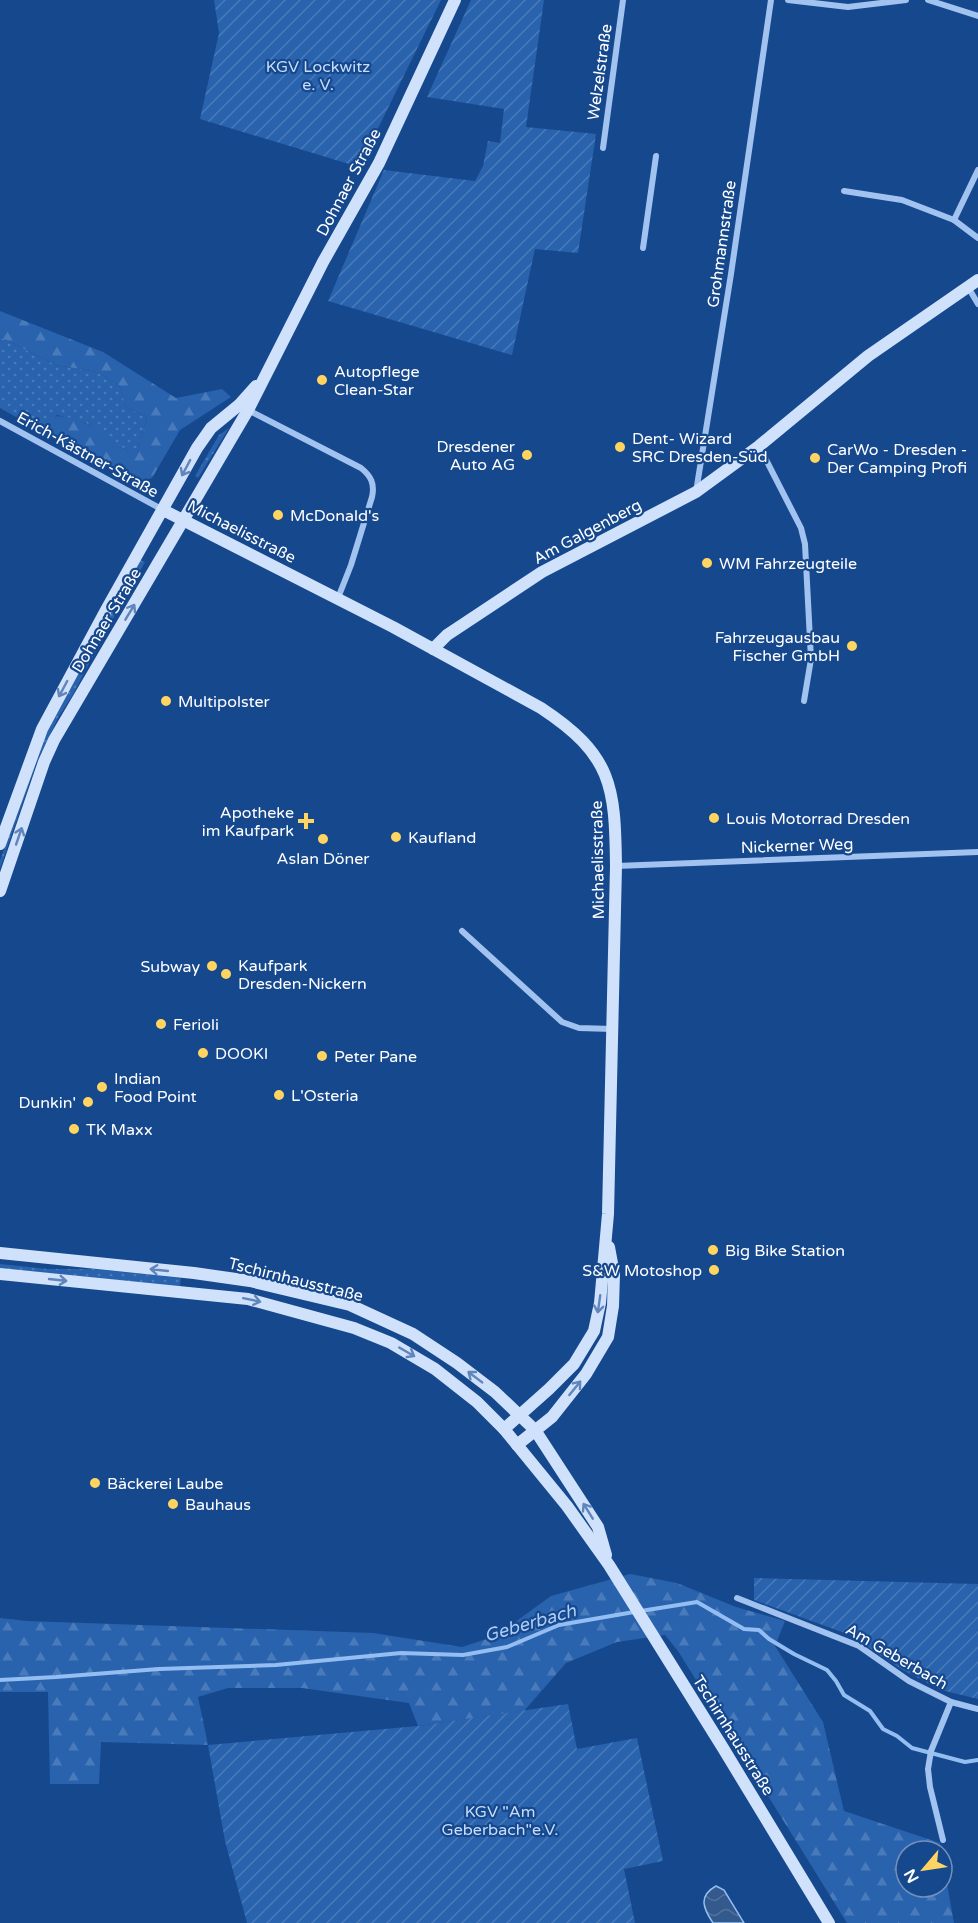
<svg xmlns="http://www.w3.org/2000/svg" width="978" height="1923" viewBox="0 0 978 1923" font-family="'Varela Round',sans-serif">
  <defs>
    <pattern id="grass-dots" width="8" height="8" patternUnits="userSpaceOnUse" patternTransform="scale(1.5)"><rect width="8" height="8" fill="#2962ad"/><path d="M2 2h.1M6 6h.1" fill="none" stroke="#497ab9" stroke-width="1.8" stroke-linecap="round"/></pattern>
    <pattern id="forest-firs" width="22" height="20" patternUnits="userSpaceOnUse" patternTransform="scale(1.5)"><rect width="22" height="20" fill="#2962ad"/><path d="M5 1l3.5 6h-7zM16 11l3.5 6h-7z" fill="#497ab9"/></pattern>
    <pattern id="garden-furrows" width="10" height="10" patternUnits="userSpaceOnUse" patternTransform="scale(1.5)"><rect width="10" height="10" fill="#2962ad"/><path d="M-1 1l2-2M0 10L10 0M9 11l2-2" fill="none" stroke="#497ab9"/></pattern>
    <pattern id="water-waves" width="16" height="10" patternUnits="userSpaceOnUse" patternTransform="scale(1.5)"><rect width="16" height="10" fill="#34598d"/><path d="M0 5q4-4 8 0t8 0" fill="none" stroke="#52729e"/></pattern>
  </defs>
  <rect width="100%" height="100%" fill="#16488e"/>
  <g fill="url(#grass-dots)">
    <path d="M0,337l56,28 41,7 22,13 7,22 21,10 -10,35h-8l-43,-29 -29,-8 -13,12 2,7 -46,-26z"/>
    <path d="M229,428l-31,50 -3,-2 24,-41z"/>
    <path d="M140,560l5,2 -37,66 -36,68 -13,20 -21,43 -38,109v-7l35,-103 21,-46z"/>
    <path d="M0,1264l47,5h47l87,9 -1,9 -180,-19z"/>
  </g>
  <g fill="url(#forest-firs)">
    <path d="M0,311l103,41 73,46 46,-9 9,8 -51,33 -28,48 -14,4 -92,-48 -2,-7 4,-9c28,-9 59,19 81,34h8l10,-35 -21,-10 -7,-22 -22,-13 -41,-7 -56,-28z"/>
    <path d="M630,1574l47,9 59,24 49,14 -10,25 48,76 21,89 96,32 1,8h-35v36h36v-31l12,67h-107l-169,-272 -13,-16 -48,7 -51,21 -42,48 -106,15 -9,-23 -107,-15h-74l-30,9 10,48 -107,-3 -2,42h-49l-2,-92h-48v-74l27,3 346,12 89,14 34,-11 55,-40z"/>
  </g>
  <g fill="url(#garden-furrows)">
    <path d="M214,0h227l-82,167 -159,-48 19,-86z"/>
    <path d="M471,0h73l-18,127 70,7 -18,119 -43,-4 -23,106 -184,-54 56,-131 91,11 8,-15 5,-25 12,2 4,-34 -77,-12z"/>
    <path d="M754,1578l224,6v115l-37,-9 -40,-21 -51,-34 -96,-35z"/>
    <path d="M568,1704l9,45 60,-11 26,123 -39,8 11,54h-388l-22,-82 -17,-96 210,-19z"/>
  </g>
  <path fill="url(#water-waves)" stroke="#94bef2" stroke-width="1.5" d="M716,1886l8,4 20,33h-31c-10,-15 -15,-27 3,-37z"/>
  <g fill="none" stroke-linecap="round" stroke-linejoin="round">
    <g stroke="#94bef2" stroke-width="4">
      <path d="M641,1611l56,-9 47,27 15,1 10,9 25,15 33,16 9,11 8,14 26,16 13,18 14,7 15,12 53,14 13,-2"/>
      <path d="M0,1680l56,-3 103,-8 117,-4 125,-12 62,2 44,-8 52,-22 75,-13"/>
    </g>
    <g stroke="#a2c3f0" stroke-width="6">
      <path d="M788,0l60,7 58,-7"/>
      <path d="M928,0l50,16"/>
      <path d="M603,148l20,-148"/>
      <path d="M844,191l58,9 52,20 24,18"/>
      <path d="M954,220l24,-50"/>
      <path d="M643,248l13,-92"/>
      <path d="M968,287l10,17"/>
      <path d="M248,410l113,58c10,8 14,16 11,29l-21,68 -13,33"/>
      <path d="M0,421l163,89"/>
      <path d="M759,446l42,82 4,16 6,115 -7,42"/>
      <path d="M696,492l35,-218 40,-274"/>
      <path d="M616,866l362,-14"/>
      <path d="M462,931l100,91 17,6 33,1"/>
      <path d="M737,1598l122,48 50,35 42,21 27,7"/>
      <path d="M943,1840l-13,-53 -2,-18 3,-18 20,-49"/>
    </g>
    <g stroke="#cfe1fb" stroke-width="12">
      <path d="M163,510l230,117 148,81c71,47 74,77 75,158l-8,348 -8,89 -6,28 -20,33 -25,25 -45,40"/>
      <path d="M433,649l14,-14 95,-63 154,-80 63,-46 109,-90 110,-76"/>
      <path d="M0,844l42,-115 64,-119 91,-162 14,-20 28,-23 17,-19"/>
      <path d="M0,891l44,-129 10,-22 194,-330 75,-148 56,-99 76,-163"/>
      <path d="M0,1253l194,20 56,8 100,24 63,29 44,29 38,29 40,38 63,97 8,28"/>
      <path d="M0,1274l248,25 106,29 37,15 44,26 42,33 27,27 63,77 42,59 114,183 106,175"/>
      <path d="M517,1445l35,-28 34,-43 22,-37 5,-31 1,-32 -5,-27"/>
    </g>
  </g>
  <defs><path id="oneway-shaft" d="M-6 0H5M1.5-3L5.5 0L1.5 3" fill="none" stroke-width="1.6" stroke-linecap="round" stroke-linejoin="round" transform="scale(1.5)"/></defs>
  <g stroke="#6085ba">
    <use href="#oneway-shaft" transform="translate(186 468) rotate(118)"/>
    <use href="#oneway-shaft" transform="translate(130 612) rotate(-59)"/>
    <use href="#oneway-shaft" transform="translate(63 689) rotate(118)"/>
    <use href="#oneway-shaft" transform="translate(19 836) rotate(-71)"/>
    <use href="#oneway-shaft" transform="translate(159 1270) rotate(-174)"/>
    <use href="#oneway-shaft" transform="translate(58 1280) rotate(6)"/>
    <use href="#oneway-shaft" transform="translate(252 1300) rotate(12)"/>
    <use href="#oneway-shaft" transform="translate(599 1304) rotate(98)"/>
    <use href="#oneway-shaft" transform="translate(407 1352) rotate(30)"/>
    <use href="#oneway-shaft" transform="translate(475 1377) rotate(-143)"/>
    <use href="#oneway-shaft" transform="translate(575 1388) rotate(-51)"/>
    <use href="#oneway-shaft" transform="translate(588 1511) rotate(-122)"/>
  </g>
  <g fill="#ffd460" stroke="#16488e" stroke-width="2">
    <circle cx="322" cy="380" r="6"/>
    <circle cx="620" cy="447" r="6"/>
    <circle cx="527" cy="455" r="6"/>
    <circle cx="815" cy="458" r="6"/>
    <circle cx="278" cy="515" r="6"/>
    <circle cx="707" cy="563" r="6"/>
    <circle cx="852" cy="646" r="6"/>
    <circle cx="166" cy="701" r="6"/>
    <circle cx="714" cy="818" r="6"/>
    <path d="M303 812h6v6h6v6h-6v6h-6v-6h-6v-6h6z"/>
    <circle cx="396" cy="837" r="6"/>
    <circle cx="323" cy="839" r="6"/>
    <circle cx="212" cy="966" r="6"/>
    <circle cx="226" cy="974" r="6"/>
    <circle cx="161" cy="1024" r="6"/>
    <circle cx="203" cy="1053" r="6"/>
    <circle cx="322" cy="1056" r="6"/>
    <circle cx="102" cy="1087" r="6"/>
    <circle cx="279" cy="1095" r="6"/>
    <circle cx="88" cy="1102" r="6"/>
    <circle cx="74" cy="1129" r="6"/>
    <circle cx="713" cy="1250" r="6"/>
    <circle cx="714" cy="1270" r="6"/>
    <circle cx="95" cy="1483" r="6"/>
    <circle cx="173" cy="1504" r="6"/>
  </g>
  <g text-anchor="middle" stroke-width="4.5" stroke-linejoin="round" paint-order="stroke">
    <g font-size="16" fill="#c8defb" stroke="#16488e">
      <text x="318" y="72">KGV Lockwitz<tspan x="318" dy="18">e. V.</tspan></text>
      <text x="500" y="1817">KGV "Am<tspan x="500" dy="18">Geberbach"e.V.</tspan></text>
    </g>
    <g font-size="16" fill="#fff" stroke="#16488e">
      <text transform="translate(599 72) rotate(-82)" y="6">Welzelstraße</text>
      <text transform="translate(348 182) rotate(-62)" y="6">Dohnaer Straße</text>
      <text transform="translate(721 244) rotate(-82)" y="6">Grohmannstraße</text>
      <text transform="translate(88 454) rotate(29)" y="6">Erich-Kästner-Straße</text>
      <text transform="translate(242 531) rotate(27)" y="6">Michaelisstraße</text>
      <text transform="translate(587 531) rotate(-28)" y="6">Am Galgenberg</text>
      <text transform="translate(106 620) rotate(-59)" y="6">Dohnaer Straße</text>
      <text transform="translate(797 845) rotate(-2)" y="6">Nickerner Weg</text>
      <text transform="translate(597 860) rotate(-91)" y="6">Michaelisstraße</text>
      <text transform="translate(296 1279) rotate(14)" y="6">Tschirnhausstraße</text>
      <text transform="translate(897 1656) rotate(30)" y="6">Am Geberbach</text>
      <text transform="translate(734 1735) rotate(58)" y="6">Tschirnhausstraße</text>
    </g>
    <g font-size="16" fill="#fff" stroke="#16488e" text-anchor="start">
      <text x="334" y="377">Autopflege<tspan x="334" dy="18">Clean-Star</tspan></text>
      <text x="632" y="444">Dent- Wizard<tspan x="632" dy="18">SRC Dresden-Süd</tspan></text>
      <text x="515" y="452" text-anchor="end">Dresdener<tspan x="515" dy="18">Auto AG</tspan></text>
      <text x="827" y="455">CarWo - Dresden -<tspan x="827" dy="18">Der Camping Profi</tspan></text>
      <text x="290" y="521">McDonald's</text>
      <text x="719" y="569">WM Fahrzeugteile</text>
      <text x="840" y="643" text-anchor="end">Fahrzeugausbau<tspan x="840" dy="18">Fischer GmbH</tspan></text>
      <text x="178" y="707">Multipolster</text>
      <text x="294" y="818" text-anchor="end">Apotheke<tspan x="294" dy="18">im Kaufpark</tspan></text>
      <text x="726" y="824">Louis Motorrad Dresden</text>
      <text x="408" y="843">Kaufland</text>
      <text x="323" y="864" text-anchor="middle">Aslan Döner</text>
      <text x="238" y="971">Kaufpark<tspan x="238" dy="18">Dresden-Nickern</tspan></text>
      <text x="200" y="972" text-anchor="end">Subway</text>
      <text x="173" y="1030">Ferioli</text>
      <text x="215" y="1059">DOOKI</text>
      <text x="334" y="1062">Peter Pane</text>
      <text x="114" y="1084">Indian<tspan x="114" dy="18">Food Point</tspan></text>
      <text x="291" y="1101">L'Osteria</text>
      <text x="76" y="1108" text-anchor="end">Dunkin'</text>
      <text x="86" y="1135">TK Maxx</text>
      <text x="725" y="1256">Big Bike Station</text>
      <text x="702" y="1276" text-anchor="end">S&amp;W Motoshop</text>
      <text x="107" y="1489">Bäckerei Laube</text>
      <text x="185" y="1510">Bauhaus</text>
    </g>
    <g font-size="18" font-style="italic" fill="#aecef7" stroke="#16488e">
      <text transform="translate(530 1623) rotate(-16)" y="6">Geberbach</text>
    </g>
  </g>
  <g transform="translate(924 1869) rotate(241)"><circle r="28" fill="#16488e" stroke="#7391bb" stroke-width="1.5"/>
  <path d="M0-4.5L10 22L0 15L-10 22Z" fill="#ffd460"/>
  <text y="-9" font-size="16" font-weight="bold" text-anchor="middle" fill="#ffffff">N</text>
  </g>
</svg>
